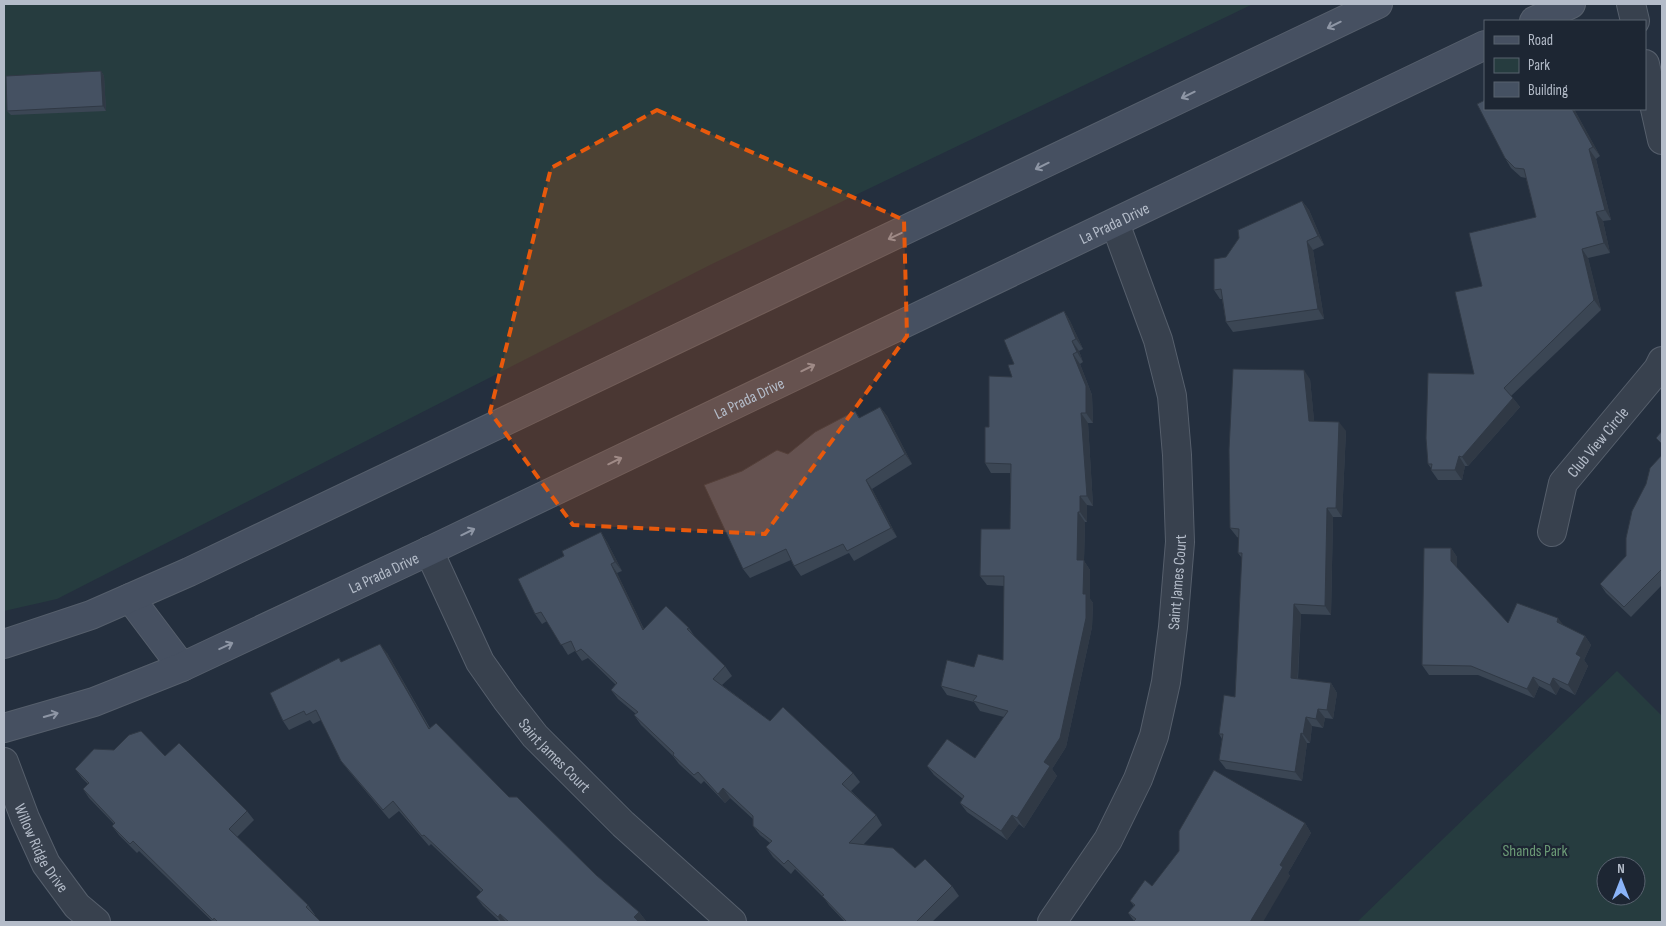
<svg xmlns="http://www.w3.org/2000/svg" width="1666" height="926" viewBox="0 0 1666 926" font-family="'Sofia Sans Condensed',sans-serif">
  <rect width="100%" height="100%" fill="#242f3e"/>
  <g fill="#263c3f" fill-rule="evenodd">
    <path d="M4,4h1249l-543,261 -653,334 -53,12z"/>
    <path d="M1617,671l45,45v206h-305zM1606,866h30v30h-30z"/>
  </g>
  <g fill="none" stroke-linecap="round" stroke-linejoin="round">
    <g stroke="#565f6c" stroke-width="30">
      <g id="street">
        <path d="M1631,4l4,17"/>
        <path d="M1645,64l17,76"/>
        <path id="s1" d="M1552,532l11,-49 95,-114 4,-8"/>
        <path id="s2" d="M429,551l51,111 26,37 29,37 88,88 109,98"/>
        <path id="s3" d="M4,762l21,56 21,46 31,42 19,16"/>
        <path id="s4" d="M1052,922l56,-82 30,-61 16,-43 12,-54 7,-55 7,-85 -3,-87 -5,-59 -14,-56 -43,-117"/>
      </g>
    </g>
    <g stroke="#565f6c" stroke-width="30">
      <g id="secondary">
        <path d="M1534,21l37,-17"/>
        <path d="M130,598l52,69"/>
        <path d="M4,644l87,-29 98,-43 1189,-568"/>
        <path id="s5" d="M4,728l90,-26 88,-35 247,-116 1056,-506"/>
      </g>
    </g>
    <use href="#street" stroke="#38414e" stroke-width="28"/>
    <use href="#secondary" stroke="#465061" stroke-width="28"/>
  </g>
  <g fill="#3b4654">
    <path d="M101,71l3,5 2,35 -95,4 -4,-4z"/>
    <path d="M1485,109h89l26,47 -4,3 15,61 -8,1 7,32 -22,5 13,52 -90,86 9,11 -52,59h-3l-3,14h-24l-7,-10v-2l-3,-4 46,-90 8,-88 54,-69 -10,-39 -5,-1 -10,-9 -6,-10z"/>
    <path d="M1302,201l7,9 15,35 -11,5 11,69 -91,13 -7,-10 -4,-23h-2l-6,-9 12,-33z"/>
    <path d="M1064,311l6,10 13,28 -4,2 4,11 -3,2 12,31 1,28h-5l5,83 -6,-1v17h-2l-1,39 6,9v29l3,4 -1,24 -26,120 -14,22 5,7 -33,52 -5,-4 -12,16 -40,-28 -7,-9 3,-4 -29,-24 -7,-9 48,-8 29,-41 -24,-6 -6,-9 -27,-7 -6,-9 33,-19 29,-7 1,-74 -17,-1 -7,-9 30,-47v-56h-19l-6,-10 4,-36 23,-50 2,-13z"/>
    <path d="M1310,379l4,42 32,10 -4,86h-9l-2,98 -30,-1 -3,65 33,4 6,10 -4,26 -8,-1 -2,10 -11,-2 -2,17h-3l-5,38 -76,-12 -7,-9 3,-21 -3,-5 16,-37 7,-139 -4,-5 1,-15 -2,-1 -7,-9z"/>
    <path d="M880,407l7,9 25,48 -40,25 25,48 -43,24 -5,-8 -48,23 -7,-10 -3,-6 -41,18 -7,-9 45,-115 67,-43 5,7z"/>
    <path d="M1662,455v130l-31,32 -25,-24 -6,-9 26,-28z"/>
    <path d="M601,532l6,10 15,29 -5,2 27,56 45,-1 6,9 30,29 7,10 -10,9 48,36 83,52 7,9 -9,9 25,24 6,10 -19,20 89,41 7,10 -27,26h-87l-16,-17 -5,-7 -29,-29 -4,5 -18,-17 -7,-10 4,-4 -10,-8 -7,-9v-7l-23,-21 -5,5 -21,-22 -3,3 -22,-20 -6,-8 -32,-31 -7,-10 2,-1 -18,-15 -7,-9 5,-5 -28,-27 -6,3 -7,-10 -7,4 -21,-34 -5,3 -7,-10 29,-58z"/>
    <path d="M1451,548l6,9v11l51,55 56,3 21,10 6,9 -7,15 4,6 -13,29 -15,-8 -4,8 -17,-9 -5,12 -56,-23h-49l-7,-10z"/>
    <path d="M387,653l43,75 166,147 43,37 7,9 -1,1h-145l-17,-16 -7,-9 5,-5 -50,-48 -2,2 -30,-35 -10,8 -41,-49 -7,-9 -20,-41 -8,4 -3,-4 -21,10 -6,-9 56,-63 2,4z"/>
    <path d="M165,756l82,55 7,9 -17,17 71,68 7,10h-1l7,7h-108l-74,-71 -2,2 -18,-18 -7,-9 2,-2 -25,-26 -6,-9 5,-5 -6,-6 -7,-9z"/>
    <path d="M1305,823l6,10 -23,40 2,3 -156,45 -6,-8 6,-7 -4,-5 22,-15z"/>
  </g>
  <g fill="#303945">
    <path d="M101,71l3,5 2,35 -3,-5z"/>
    <path d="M1572,109h2l26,47 -7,-9z"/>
    <path d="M1589,149l7,10 15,61 -6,-10z"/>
    <path d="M1302,201l7,9 15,35 -6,-9z"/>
    <path d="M1596,212l7,9 7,32 -6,-10z"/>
    <path d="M1307,241l6,9 11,69 -6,-10z"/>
    <path d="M1582,249l6,9 13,52 -7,-10z"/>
    <path d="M1064,311l6,10 13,28 -7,-10z"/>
    <path d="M1072,341l7,10 4,11 -6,-10z"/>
    <path d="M1073,354l7,10 12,31 1,28 -7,-10z"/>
    <path d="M1304,370l6,9 5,51 -6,-9z"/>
    <path d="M1513,398l7,9 -52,59 -6,-9z"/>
    <path d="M880,407l7,9 25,48 -7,-10z"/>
    <path d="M1081,413l7,10 5,83 -6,-10z"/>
    <path d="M1339,422l7,9 -4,86 -6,-9z"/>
    <path d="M1459,456l6,10 -3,14 -7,-10z"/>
    <path d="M866,480l6,9 25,48 -6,-9z"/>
    <path d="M1080,496l7,9v17l-7,-10z"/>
    <path d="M1327,508l6,9 -2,98 -6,-9z"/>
    <path d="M1078,512l7,10 -1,39 6,9v29l3,4 -1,24 -26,120 -14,22 5,7 -33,52 -7,-10 27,-56 39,-168 -6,-34z"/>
    <path d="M601,532l6,10 15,29 -7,-9z"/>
    <path d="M1451,548l6,9v13l-6,-9z"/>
    <path d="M611,564l6,9 32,67 -6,-10z"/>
    <path d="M1294,604l7,10 -4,74 -6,-10z"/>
    <path d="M1558,618l7,9 -8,-5z"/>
    <path d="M1585,636l6,9 -7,15 4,6 -13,29 -7,-10 8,-31z"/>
    <path d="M380,644l7,9 48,86 -6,-10z"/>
    <path d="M1533,677l6,9 -5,12 -7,-9z"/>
    <path d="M1553,678l7,9 -4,8 -6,-10z"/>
    <path d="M1331,683l6,10 -4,26 -6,-9z"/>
    <path d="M1318,709l7,9 -2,10 -7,-9z"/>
    <path d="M1306,717l6,9 -2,17 -7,-9z"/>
    <path d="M1301,733l6,10 -5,38 -7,-9z"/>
    <path d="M723,788l7,10 -5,5 -7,-9z"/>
    <path d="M1012,815l7,9 -12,16 -6,-9z"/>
    <path d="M1305,823l6,10 -23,40 2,3 -27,46h-13l30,-57z"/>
    <path d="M639,912l7,9 -1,1h-8l-3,-5z"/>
    <path d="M500,914l6,8h-5l-3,-5z"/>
  </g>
  <g fill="#455162" stroke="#303945">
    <path d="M101,71l2,35 -96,5 -1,-35z"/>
    <path d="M1485,100v9h87l21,38 -4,2 16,61 -9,2 8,31 -22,6 12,51 -90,88 9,10 -51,59 -3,-1 -4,14h-24l1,-6h-4l-2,-26 2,-65 46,1 -19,-82 27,-6 -13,-53 67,-16 -12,-48 -9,-1 -10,-10 -28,-54z"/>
    <path d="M1302,201l16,35 -11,5 11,68 -92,13 -5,-33 -7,1v-31l12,-2 13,-19 -1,-8z"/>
    <path d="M1064,311l12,28 -4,2 5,11 -4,2 13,32v27h-5l6,83h-7v16h-2l-1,48h7l-1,34h3v24l-26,120 -16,24 6,4 -33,52 -5,-3 -11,16 -41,-28 4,-7 -37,-30 20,-27 28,19 33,-47 -35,-10 4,-5 -36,-10 6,-26 27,7 4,-13 25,6 1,-84h-24l1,-47h29l1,-65 -26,-1v-36h4v-51l23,1 -4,-12 6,-1 -10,-24z"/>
    <path d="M1233,369l71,1 5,51 30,1 -3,86h-9l-2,98 -31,-2 -3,74 40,5 -4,27 -9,-1 -2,10 -10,-2 -3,17 -2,-1 -6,39 -76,-12 4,-26h-4l5,-39 11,2 7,-144h-4l1,-24 -9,-1 -1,-78z"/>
    <path d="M880,407l25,47 -39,26 25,48 -44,23 -4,-7 -49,22 -8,-17 -43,20 -39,-84 38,-14 35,-21 11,4 27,-22 40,-21 4,7z"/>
    <path d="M1662,431v13l-6,-6z"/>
    <path d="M1662,455v114l-38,38 -24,-23 26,-28v-18l6,-27 14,-27 4,-16z"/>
    <path d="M601,532l14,30 -4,2 32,66 23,-24 23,22 -2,1 38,37 -12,13 57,42 13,-14 70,66 -11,11 34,31 -27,28 44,5 22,20 10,-9 27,27 -36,36h-69l-25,-26 2,-1 -36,-35 -4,4 -18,-17 6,-6 -19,-15v-10l-30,-28 -5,6 -20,-22 -4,3 -21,-20 1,-2 -40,-38 4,-3 -27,-22 6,-7 -36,-34 -5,3 -5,-11 -10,4 -20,-33 -6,2 -17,-35 46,-23 -2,-5z"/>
    <path d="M1424,548h27v13l57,62 9,-20 41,15 -1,4 28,14 -9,18 5,3 -13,28 -15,-7 -3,7 -17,-8 -6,12 -56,-23 -49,-1z"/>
    <path d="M380,644l49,85 7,-6 73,74h8l79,78 43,37 -5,5 5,5h-130l-9,-8 -2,3 -22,-20 7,-7 -59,-55 -2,1 -29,-35 -10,9 -42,-49 -25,-51 -10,5 -2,-4 -21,10 -13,-28 69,-35 2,4z"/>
    <path d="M141,731l24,25 14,-13 68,68 -18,18 79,76 -2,2 15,15h-103l-4,-4 -1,2 -80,-79 -3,3 -18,-18 3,-3 -32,-34 6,-6 -14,-14 19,-20 20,1 15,-15z"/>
    <path d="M1214,770l91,53 -25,42 3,2 -33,55h-117l3,-3 -8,-6 7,-8 -5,-4 15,-21 7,6 27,-35v-20z"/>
  </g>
  <defs><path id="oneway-shaft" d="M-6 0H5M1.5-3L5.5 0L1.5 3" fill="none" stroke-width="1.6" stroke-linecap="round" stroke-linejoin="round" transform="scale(1.25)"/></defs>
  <g stroke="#8e96a5">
    <use href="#oneway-shaft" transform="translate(1334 25) rotate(154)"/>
    <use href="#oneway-shaft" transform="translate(1188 95) rotate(154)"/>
    <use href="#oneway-shaft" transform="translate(1042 166) rotate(154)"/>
    <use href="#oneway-shaft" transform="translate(895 236) rotate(155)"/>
    <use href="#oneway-shaft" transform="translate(808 368) rotate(-26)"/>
    <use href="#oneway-shaft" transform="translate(615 461) rotate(-26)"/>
    <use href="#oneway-shaft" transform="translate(468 532) rotate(-26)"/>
    <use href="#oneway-shaft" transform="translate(226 646) rotate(-25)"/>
    <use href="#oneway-shaft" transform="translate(51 715) rotate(-16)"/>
  </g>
  <path fill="#e8590c" fill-opacity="0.2" stroke="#e8590c" stroke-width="4" stroke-dasharray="10 6" stroke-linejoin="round" d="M657,110l247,110 3,116 -142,198 -192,-9 -83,-113 61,-244z"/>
  <g text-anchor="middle" stroke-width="4.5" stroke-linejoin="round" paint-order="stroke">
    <g font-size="16" fill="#b4bcc9" stroke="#1d2633">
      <text dy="6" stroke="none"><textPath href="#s5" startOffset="1221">La Prada Drive</textPath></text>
      <text dy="6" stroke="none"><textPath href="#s5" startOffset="816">La Prada Drive</textPath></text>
      <text dy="6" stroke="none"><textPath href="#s1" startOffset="104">Club View Circle</textPath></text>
      <text dy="6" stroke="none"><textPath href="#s5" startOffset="411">La Prada Drive</textPath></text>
      <text dy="6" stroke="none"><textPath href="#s4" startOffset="369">Saint James Court</textPath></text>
      <text dy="6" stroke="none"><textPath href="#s2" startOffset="242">Saint James Court</textPath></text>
      <text dy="6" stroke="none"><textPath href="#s3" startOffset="94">Willow Ridge Drive</textPath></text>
    </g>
    <g font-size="16" fill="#6b9a76" stroke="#1d2633">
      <text x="1535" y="856">Shands Park</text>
    </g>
  </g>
  <rect width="1666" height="926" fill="none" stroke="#b4bcc9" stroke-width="10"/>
  <rect x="1484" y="20" width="162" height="90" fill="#1d2633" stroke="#59626f"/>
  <rect x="1494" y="36" width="25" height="8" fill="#465061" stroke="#59626f"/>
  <text x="1528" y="45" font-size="15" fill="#b4bcc9">Road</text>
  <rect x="1494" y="58" width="25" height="15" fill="#263c3f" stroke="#59626f"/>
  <text x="1528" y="70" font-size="15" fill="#b4bcc9">Park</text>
  <rect x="1494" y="82" width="25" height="15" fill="#455162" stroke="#59626f"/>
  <text x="1528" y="95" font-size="15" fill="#b4bcc9">Building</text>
  <g transform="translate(1621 881)"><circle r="24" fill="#1d2633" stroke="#59626f"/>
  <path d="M0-4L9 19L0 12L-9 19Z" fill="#8ab4f8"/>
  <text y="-8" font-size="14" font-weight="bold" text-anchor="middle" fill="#b4bcc9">N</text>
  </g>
</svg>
